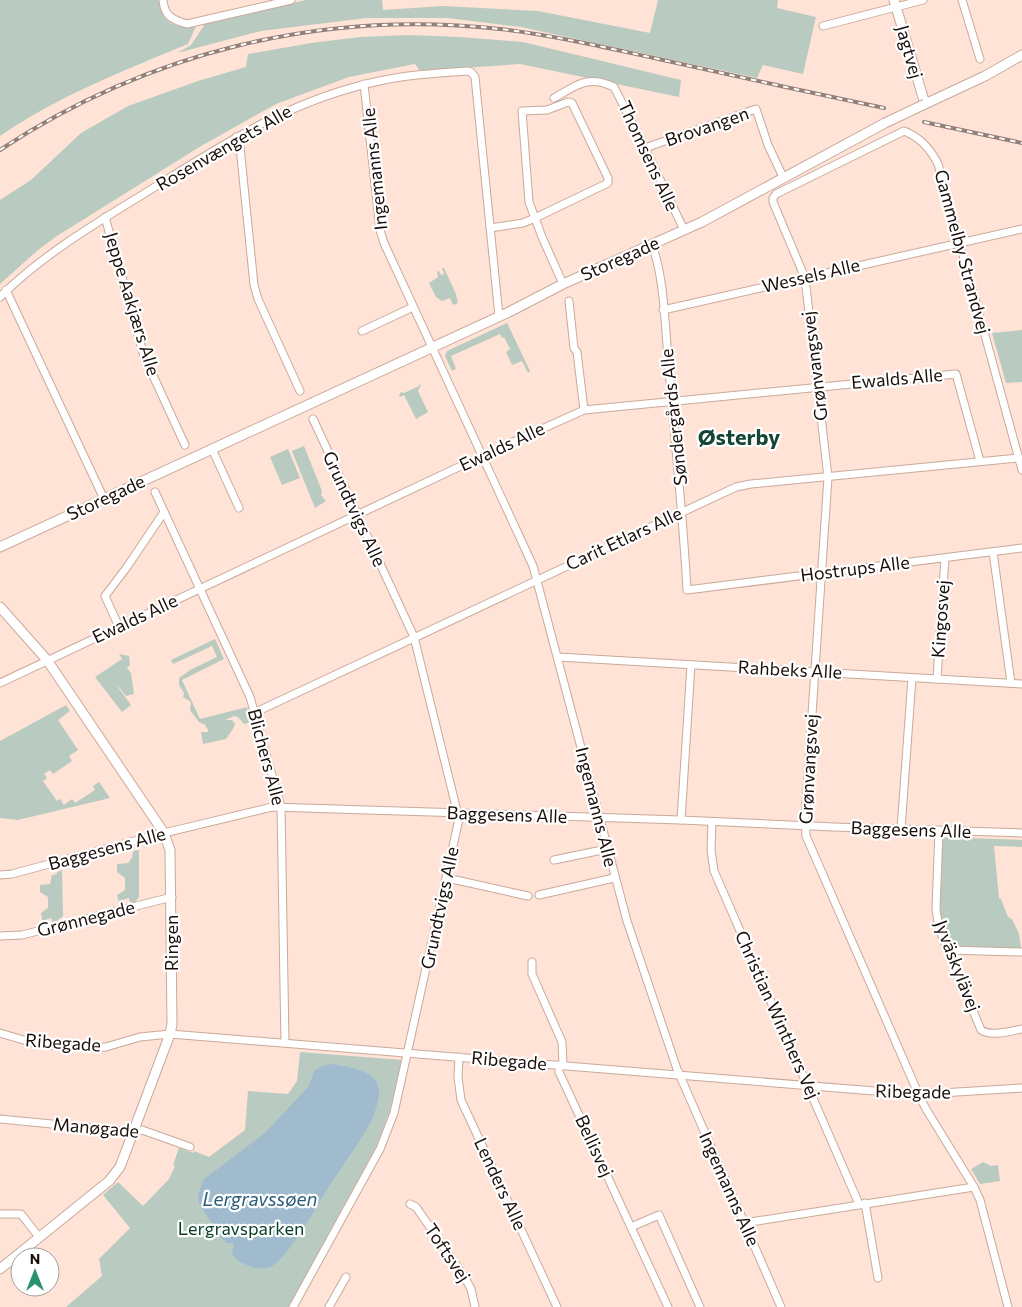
<svg xmlns="http://www.w3.org/2000/svg" width="1022" height="1307" viewBox="0 0 1022 1307" font-family="Commissioner,sans-serif">
  <rect width="100%" height="100%" fill="#ffe3d6"/>
  <g fill="#b9cbc0">
    <path d="M0,0h160c0,24 16,28 36,26l-8,18c-65,27 -130,52 -188,92z"/>
    <path d="M306,0h76l1,10 61,-4 94,5 112,22 8,-33h120l-1,8 39,9 -13,57 -40,-9 -6,13 -236,-51 -73,-9h-81l-106,13 -84,22 14,-8 14,-21z"/>
    <path d="M409,35l51,2 63,5 158,38 -2,17 -159,-33 -100,7 -5,-7 -66,13 -73,27 -75,42 -144,90 -19,14 -38,34v-84l31,-20 50,-47 47,-27 70,-25 48,-14 2,-13 63,-11 49,-6z"/>
    <path d="M442,268h2l12,26 2,9 -5,2 -3,-7 -8,3 -6,-4 -7,-14 9,-6 -1,-5 2,-1 2,4 3,-1z"/>
    <path d="M507,323l23,48 -2,2 -6,-12 -10,4 -6,-13 4,-3 -6,-12 -2,1 -2,-4 -49,22 5,13 -4,2 -7,-15 2,-5z"/>
    <path d="M1022,330v52l-16,1 -14,-50z"/>
    <path d="M420,384l1,1 -3,6 10,21 -12,7 -12,-24 -4,2 -1,-2 2,-3 3,1 15,-7z"/>
    <path d="M304,446l18,45 -1,4 5,6 -11,7 -23,-57z"/>
    <path d="M288,449l12,29 -18,7 -12,-28z"/>
    <path d="M215,639l9,20 -42,21 18,39 47,-12 4,15 -7,2 -6,-7 -4,-1 -9,4h7l3,4 -2,5 -7,10 -23,5 -2,-12h7v-2l-3,-5 -6,-3 -9,-12 1,-8 -8,-5 1,-4 -5,-8v-7l11,-8 27,-13 -5,-11 -39,18 -2,-4z"/>
    <path d="M119,654l10,2 1,9 -3,3 4,5 3,21 -8,2 -7,-9h-1l13,18 -9,7 -27,-35 27,-18z"/>
    <path d="M66,705l4,6 -12,9 20,30 -9,6 3,5 -19,13 -3,-4 -6,4 3,4 -4,3 14,20 3,-2 4,6 8,-6 3,4 20,-13 -2,-4 6,-4 11,16 -92,22 -18,-2v-77z"/>
    <path d="M941,837l81,3v7l-28,-1 5,52 2,1 7,18 4,2 7,15 2,14 -72,-1c-14,-35 -9,-73 -8,-110z"/>
    <path d="M139,850v47l-4,5 -5,1 -1,-5 -7,2 1,4h-4l-2,-9 8,-5v-12l-8,-6v-8l11,-1 4,-5 1,-7z"/>
    <path d="M62,870l1,46 -10,8 -2,-6 -6,2 1,3 -3,1 -2,-11 7,-5v-11l-8,-5v-7l10,-1 2,-9 5,-1v-2z"/>
    <path d="M300,1052l102,8 -12,50 -13,35 -88,162h-223l36,-31 -3,-17 31,-31 -27,-33 15,-13 25,24 26,-27 6,-13 -2,-1 6,-17 14,5 1,-2 15,6 36,-27 3,-39 40,3 9,-13z"/>
    <path d="M983,1162l8,4 7,-1 2,16 -20,3 -9,-15z"/>
  </g>
  <path fill="#9fbbcd" d="M331,1064c15,3 45,5 48,25 1,7 -3,19 -5,26 -9,20 -26,43 -38,61 -15,21 -44,78 -64,90 -11,7 -34,-2 -40,-12l2,-9 -2,-2h-5c-3,-4 -8,-6 -11,-10 -3,-3 -3,-8 -5,-11 -12,-20 -18,-17 -7,-43l61,-46 43,-46 7,-17 10,-5z"/>
  <g fill="none" stroke-linecap="round" stroke-linejoin="round">
    <g stroke="#caa99a" stroke-width="9">
      <g id="minor">
        <path d="M163,0c1,16 10,20 24,24l104,-24"/>
        <path d="M962,0l18,59"/>
        <path d="M823,26l100,-26"/>
        <path d="M364,84l16,146 4,13 149,323 94,355 50,148 104,238"/>
        <path d="M554,98c22,-12 33,-24 60,-11l31,61 39,82"/>
        <path d="M236,137l4,10 14,138 4,14 42,92"/>
        <path d="M645,148l111,-39 12,36 15,32"/>
        <path d="M105,217l39,139 41,89"/>
        <path d="M490,228l33,-5 12,-5 73,-35v-5l-36,-75 -4,-1 -21,8 -25,1 7,91 13,35 21,47"/>
        <path d="M652,245c13,34 13,87 17,124 6,74 14,147 18,221l335,-42"/>
        <path d="M6,290l98,209"/>
        <path d="M0,297c41,-41 93,-72 142,-102 80,-50 148,-96 242,-115 27,-6 55,-7 83,-9l4,1 4,5 24,239"/>
        <path d="M569,301l5,47 3,4 7,58"/>
        <path d="M663,310l359,-81"/>
        <path d="M362,331l51,-24"/>
        <path d="M212,449l27,59"/>
        <path d="M155,492l95,205 31,110 4,236"/>
        <path d="M993,552l18,131"/>
        <path d="M119,627l-14,-31 22,-29 37,-55"/>
        <path d="M558,657l464,27"/>
        <path d="M937,679l8,-121"/>
        <path d="M0,683l482,-227 102,-46 372,-36 24,87"/>
        <path d="M256,712l480,-225 15,-3 268,-26"/>
        <path d="M681,820l10,-155"/>
        <path d="M712,822l-1,28 3,21 145,333"/>
        <path d="M901,829l11,-151"/>
        <path d="M939,830l-3,79 3,20 42,101c10,7 30,1 41,-1"/>
        <path d="M554,860l53,-11"/>
        <path d="M0,875l12,-1 152,-41 108,-26 409,13 153,7 188,6"/>
        <path d="M447,878l81,18"/>
        <path d="M539,895l75,-17"/>
        <path d="M0,936l22,-1 150,-38"/>
        <path d="M947,950l75,2"/>
        <path d="M532,962v12l30,68 1,23"/>
        <path d="M0,1033l37,11 55,4 14,-1 34,-10 30,-3 717,58 54,1 81,-5"/>
        <path d="M459,1057l-1,20 3,23 96,207"/>
        <path d="M559,1065v7l109,235"/>
        <path d="M0,1119l134,13 8,-2 48,17"/>
        <path d="M865,1203l13,75"/>
        <path d="M410,1204l6,3 49,71 6,11 4,18"/>
        <path d="M0,1214h21l18,23"/>
        <path d="M744,1223l230,-36"/>
        <path d="M631,1227l28,-12 41,92"/>
        <path d="M293,1307l87,-158 14,-36 65,-294 -45,-182 -101,-218"/>
        <path d="M329,1307l17,-30"/>
        <path d="M1008,1307l-28,-107 -6,-13 -48,-78 -8,-16 -112,-257 -1,-18 23,-341 -23,-199 -32,-76v-4l3,-4 128,-63c16,6 27,19 34,33l84,306"/>
      </g>
    </g>
    <g stroke="#caa99a" stroke-width="11">
      <g id="tertiary">
        <path d="M894,0l31,104 60,-28 37,-21"/>
        <path d="M0,547l511,-236 52,-27 139,-62 183,-99"/>
        <path d="M0,607l47,53 117,173 6,17 2,174 -2,10 -50,133 -11,14 -109,88"/>
      </g>
    </g>
    <use href="#minor" stroke="#fff" stroke-width="7"/>
    <use href="#tertiary" stroke="#fff" stroke-width="9"/>
    <g stroke="#948077" stroke-width="4">
      <g id="rail">
        <path d="M924,122l98,21"/>
        <path d="M0,150c148,-98 324,-141 500,-121 52,6 103,18 154,29 77,17 153,34 230,50"/>
      </g>
    </g>
    <use href="#rail" stroke="#fff" stroke-width="2" stroke-dasharray="5.5" stroke-linecap="butt"/>
    <g stroke="#caa99a" stroke-width="11" stroke-linecap="butt">
      <path id="tertiary-bridge" d="M885,123l40,-19"/>
    </g>
    <use href="#tertiary-bridge" stroke="#fff" stroke-width="9"/>
  </g>
  <g text-anchor="middle" stroke-width="4.5" stroke-linejoin="round" paint-order="stroke">
    <g font-size="18" fill="#1a0f0a" stroke="#fff">
      <text transform="translate(909 52) rotate(74)" y="6">Jagtvej</text>
      <text transform="translate(707 127) rotate(-19)" y="6">Brovangen</text>
      <text transform="translate(224 148) rotate(-30)" y="6">Rosenvængets Alle</text>
      <text transform="translate(648 156) rotate(65)" y="6">Thomsens Alle</text>
      <text transform="translate(375 169) rotate(-96)" y="6">Ingemanns Alle</text>
      <text transform="translate(962 252) rotate(75)" y="6">Gammelby Strandvej</text>
      <text transform="translate(620 259) rotate(-24)" y="6">Storegade</text>
      <text transform="translate(811 276) rotate(-13)" y="6">Wessels Alle</text>
      <text transform="translate(132 304) rotate(73)" y="6">Jeppe Aakjærs Alle</text>
      <text transform="translate(815 366) rotate(-97)" y="6">Grønvangsvej</text>
      <text transform="translate(897 379) rotate(-5)" y="6">Ewalds Alle</text>
      <text transform="translate(674 417) rotate(-96)" y="6">Søndergårds Alle</text>
      <text transform="translate(502 447) rotate(-25)" y="6">Ewalds Alle</text>
      <text transform="translate(106 498) rotate(-25)" y="6">Storegade</text>
      <text transform="translate(354 509) rotate(65)" y="6">Grundtvigs Alle</text>
      <text transform="translate(624 539) rotate(-25)" y="6">Carit Etlars Alle</text>
      <text transform="translate(855 569) rotate(-7)" y="6">Hostrups Alle</text>
      <text transform="translate(135 619) rotate(-25)" y="6">Ewalds Alle</text>
      <text transform="translate(941 619) rotate(-86)" y="6">Kingosvej</text>
      <text transform="translate(790 670) rotate(3)" y="6">Rahbeks Alle</text>
      <text transform="translate(266 757) rotate(75)" y="6">Blichers Alle</text>
      <text transform="translate(809 769) rotate(-87)" y="6">Grønvangsvej</text>
      <text transform="translate(596 807) rotate(76)" y="6">Ingemanns Alle</text>
      <text transform="translate(507 815) rotate(2)" y="6">Baggesens Alle</text>
      <text transform="translate(911 830) rotate(2)" y="6">Baggesens Alle</text>
      <text transform="translate(107 849) rotate(-15)" y="6">Baggesens Alle</text>
      <text transform="translate(440 908) rotate(-78)" y="6">Grundtvigs Alle</text>
      <text transform="translate(86 919) rotate(-14)" y="6">Grønnegade</text>
      <text transform="translate(172 943) rotate(-90)" y="6">Ringen</text>
      <text transform="translate(957 966) rotate(69)" y="6">Jyväskylävej</text>
      <text transform="translate(777 1015) rotate(66)" y="6">Christian Winthers Vej</text>
      <text transform="translate(63 1043) rotate(4)" y="6">Ribegade</text>
      <text transform="translate(509 1061) rotate(5)" y="6">Ribegade</text>
      <text transform="translate(913 1092) rotate(1)" y="6">Ribegade</text>
      <text transform="translate(96 1128) rotate(5)" y="6">Manøgade</text>
      <text transform="translate(594 1146) rotate(65)" y="6">Bellisvej</text>
      <text transform="translate(500 1184) rotate(65)" y="6">Lenders Alle</text>
      <text transform="translate(729 1189) rotate(66)" y="6">Ingemanns Alle</text>
      <text transform="translate(447 1253) rotate(56)" y="6">Toftsvej</text>
    </g>
    <g font-size="18" fill="#063d24" stroke="#fff">
      <text x="241" y="1235">Lergravsparken</text>
    </g>
    <g font-size="19" font-style="italic" fill="#2a5c77" stroke="#fff">
      <text x="260" y="1206">Lergravssøen</text>
    </g>
    <g font-size="22" font-weight="bold" fill="#154635" stroke="#fff">
      <text x="739" y="445">Østerby</text>
    </g>
  </g>
  <g transform="translate(35 1272)"><circle r="24" fill="#ffffff" stroke="#a39f9d"/>
  <path d="M0-4L9 19L0 12L-9 19Z" fill="#289270"/>
  <text y="-8" font-size="14" font-weight="bold" text-anchor="middle" fill="#1a0f0a">N</text>
  </g>
</svg>
